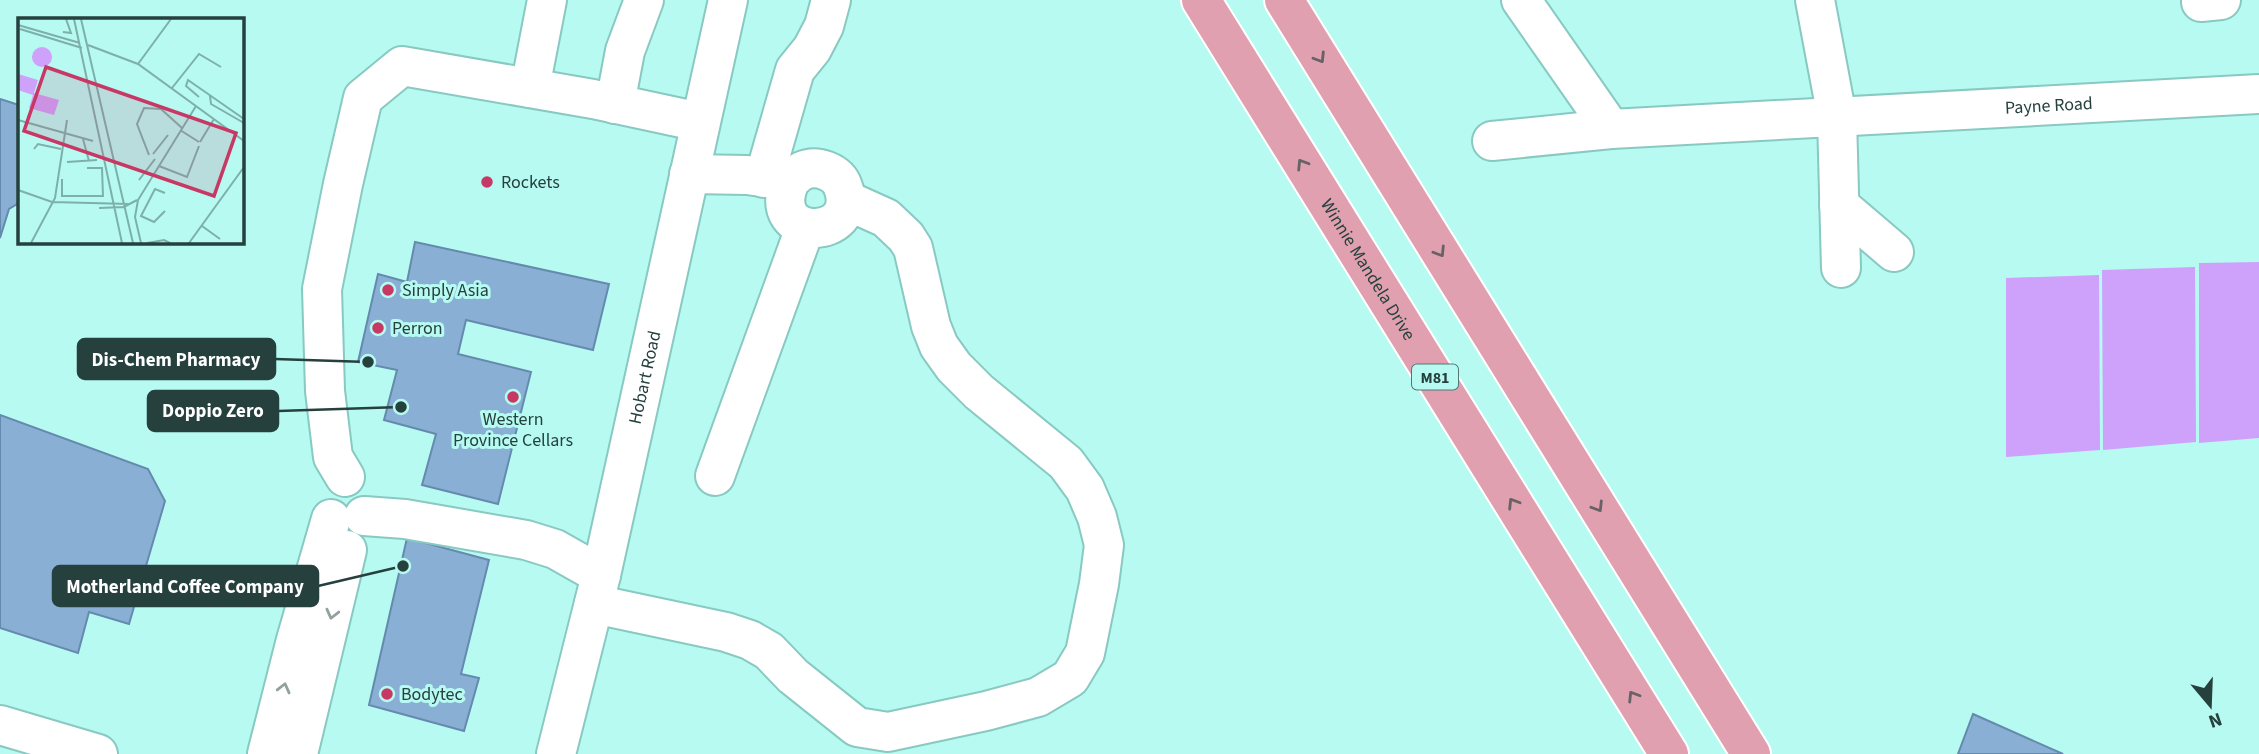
<svg xmlns="http://www.w3.org/2000/svg" width="2259" height="754" viewBox="0 0 2259 754" font-family="'Source Sans 3',sans-serif">
  <rect width="100%" height="100%" fill="#b7faf2"/>
  <g fill="#cea1fa">
    <path d="M2259,262v176l-60,5v-180z"/>
    <path d="M2195,267l1,175 -93,8 -1,-180z"/>
    <path d="M2099,275l1,175 -94,7v-179z"/>
  </g>
  <g fill="#89b0d4" stroke="#648aad" stroke-width="2">
    <path d="M0,99l19,6v98l-10,6 -9,29z"/>
    <path d="M415,242l194,42 -16,66 -127,-30 -8,34 73,18 -33,132 -76,-19 14,-51 -52,-14 13,-50 -39,-8 20,-88 29,8z"/>
    <path d="M0,415l148,54 17,32 -36,123 -40,-12 -11,41 -78,-25z"/>
    <path d="M407,538l82,22 -28,114 18,4 -15,53 -95,-26z"/>
    <path d="M1973,714l90,40h-105z"/>
  </g>
  <g fill="none" stroke-linecap="round" stroke-linejoin="round">
    <g stroke="#88c9c2" stroke-width="42">
      <g id="minor">
        <path d="M1521,0l90,129"/>
        <path d="M1815,0l22,117 4,151"/>
        <path d="M2201,2l20,-2"/>
        <path d="M530,88l17,-88"/>
        <path d="M615,104l10,-53 19,-51"/>
        <path id="s1" d="M1492,141l119,-12 648,-35"/>
        <path d="M689,174l58,1 43,6c3,-3 8,-8 12,-10 15,-7 36,1 41,16 20,54 -80,57 -53,-6"/>
        <path d="M764,178l31,-108 17,-21 12,-23 7,-26"/>
        <path d="M1839,205l55,47"/>
        <path d="M715,476l90,-248"/>
        <path d="M345,477l-12,-20 -8,-66 -3,-102 21,-105 20,-86 39,-32 191,33 107,23"/>
        <path d="M364,516l41,3 121,21 29,9 46,26"/>
        <path d="M594,604l132,28 24,8 19,11 24,25 64,51 31,5 98,-21 52,-14 32,-19 15,-25 14,-69 5,-39 -7,-28 -12,-28 -19,-26 -87,-71 -25,-25 -15,-21 -8,-20 -18,-78 -7,-11 -20,-19 -40,-18"/>
        <path d="M0,725l98,29"/>
        <path d="M267,754l29,-114 35,-121"/>
        <path d="M298,754l49,-204"/>
        <path id="s2" d="M556,754l45,-179 127,-575"/>
      </g>
    </g>
    <g stroke="#fff" stroke-width="42">
      <g id="major">
        <path id="s3" d="M1201,0l468,754"/>
        <path d="M1284,0l467,754"/>
      </g>
    </g>
    <use href="#minor" stroke="#fff" stroke-width="38"/>
    <use href="#major" stroke="#e0a0af" stroke-width="38"/>
  </g>
  <defs><path id="oneway-chevron" d="M-2-3.5L2.5 0L-2 3.5" fill="none" stroke-width="1.6" stroke-linecap="round" stroke-linejoin="round" transform="scale(1.75)"/></defs>
  <g stroke="#666265">
    <use href="#oneway-chevron" transform="translate(1320 58) rotate(58)"/>
    <use href="#oneway-chevron" transform="translate(1302 164) rotate(-122)"/>
    <use href="#oneway-chevron" transform="translate(1440 252) rotate(58)"/>
    <use href="#oneway-chevron" transform="translate(1513 503) rotate(-122)"/>
    <use href="#oneway-chevron" transform="translate(1598 507) rotate(58)"/>
    <use href="#oneway-chevron" transform="translate(1633 696) rotate(-122)"/>
  </g>
  <g stroke="#92a09e">
    <use href="#oneway-chevron" transform="translate(332 614) rotate(104)"/>
    <use href="#oneway-chevron" transform="translate(284 688) rotate(-76)"/>
  </g>
  <g fill="#c73964" stroke="#b7faf2" stroke-width="2.5">
    <circle cx="487" cy="182" r="7"/>
    <circle cx="388" cy="290" r="7"/>
    <circle cx="378" cy="328" r="7"/>
    <circle cx="513" cy="397" r="7"/>
    <circle cx="387" cy="694" r="7"/>
  </g>
  <g text-anchor="middle" stroke-width="6" stroke-linejoin="round" paint-order="stroke">
    <rect fill="#b7faf2" stroke="#517873" stroke-width="2" x="1412" y="364.5" width="46" height="25" rx="5"/>
    <g font-size="16" font-weight="bold" fill="#25403d">
      <text x="1435" y="383">M81</text>
    </g>
    <g font-size="18" fill="#25403d" stroke="#b7faf2">
      <text dy="6" stroke="none"><textPath href="#s1" startOffset="558">Payne Road</textPath></text>
      <text dy="6" stroke="none"><textPath href="#s3" startOffset="317">Winnie Mandela Drive</textPath></text>
      <text dy="6" stroke="none"><textPath href="#s2" startOffset="387">Hobart Road</textPath></text>
    </g>
    <g font-size="18" fill="#25403d" stroke="#b7faf2" text-anchor="start">
      <text x="501" y="188">Rockets</text>
      <text x="402" y="296">Simply Asia</text>
      <text x="392" y="334">Perron</text>
      <text x="513" y="425" text-anchor="middle">Western<tspan x="513" dy="21">Province Cellars</tspan></text>
      <text x="401" y="700">Bodytec</text>
    </g>
  </g>
  <g transform="translate(18 18)">
    <rect width="226" height="226" fill="#b7faf2"/>
    <path d="M14 39a10 10 0 1 1 20 0a10 10 0 1 1-20 0ZM0,56l20,6 -4,13 25,7 -5,15 -25,-7 4,-13 -15,-5z" fill="#cea1fa"/>
    <path fill="none" stroke="#7db0aa" stroke-width="2" d="M56,1l48,224M63,1l52,224M0,7l62,18M2,11l62,19M45,14l8,1 -5,-14M70,27l50,19 106,77M120,46l33,-45M154,70l27,-34 22,13M192,78l1,8 33,19M181,79l-13,-11 2,-6 56,39M0,102l75,21M162,112l19,12M65,121l6,22M182,124l14,-23M16,131l4,-5 23,5M135,136l15,-19M131,137l-12,-31 7,-16 17,1 21,19M49,144l30,-2M141,148l28,11 12,-31M44,161v17h41l-1,-28h-15M121,162l16,-21M0,172l34,12 77,2M81,190l25,-1 13,-7M147,193l-11,11 -13,-6 14,-27 10,4M184,208l18,13M13,225l24,-45 12,-78M123,225l-6,-26 3,-17 58,-94M129,225l17,-3 6,3M171,225l55,-76"/>
    <path fill="#c73964" fill-opacity="0.15" stroke="#c73964" stroke-width="3.5" d="M28,49l190,66 -22,63 -190,-65z"/>
    <rect width="226" height="226" fill="none" stroke="#25403d" stroke-width="3.5"/>
  </g>
  <path fill="none" stroke="#25403d" stroke-width="2.5" d="M368 362L275 359M401 407L278 411M403 566L318 586"/>
  <g fill="#25403d" stroke="#b7faf2" stroke-width="2.5">
    <circle cx="368" cy="362" r="7"/>
    <circle cx="401" cy="407" r="7"/>
    <circle cx="403" cy="566" r="7"/>
  </g>
  <g fill="#25403d" stroke="#25403d" stroke-width="2.5">
    <rect x="78" y="339" width="197" height="40" rx="7"/>
    <rect x="148" y="391" width="130" height="40" rx="7"/>
    <rect x="53" y="566" width="265" height="40" rx="7"/>
  </g>
  <g font-size="19" text-anchor="middle" font-weight="bold" fill="#fff">
    <text x="176" y="366">Dis-Chem Pharmacy</text>
    <text x="213" y="417">Doppio Zero</text>
    <text x="185" y="593">Motherland Coffee Company</text>
  </g>
  <g transform="translate(2210 705) rotate(161)" stroke="#b7faf2" stroke-width="5" paint-order="stroke">
  <path d="M0-5L12 26L0 18L-12 26Z" fill="#25403d"/>
  <text y="-10" font-size="19" font-weight="bold" text-anchor="middle" fill="#25403d">N</text>
  </g>
</svg>
